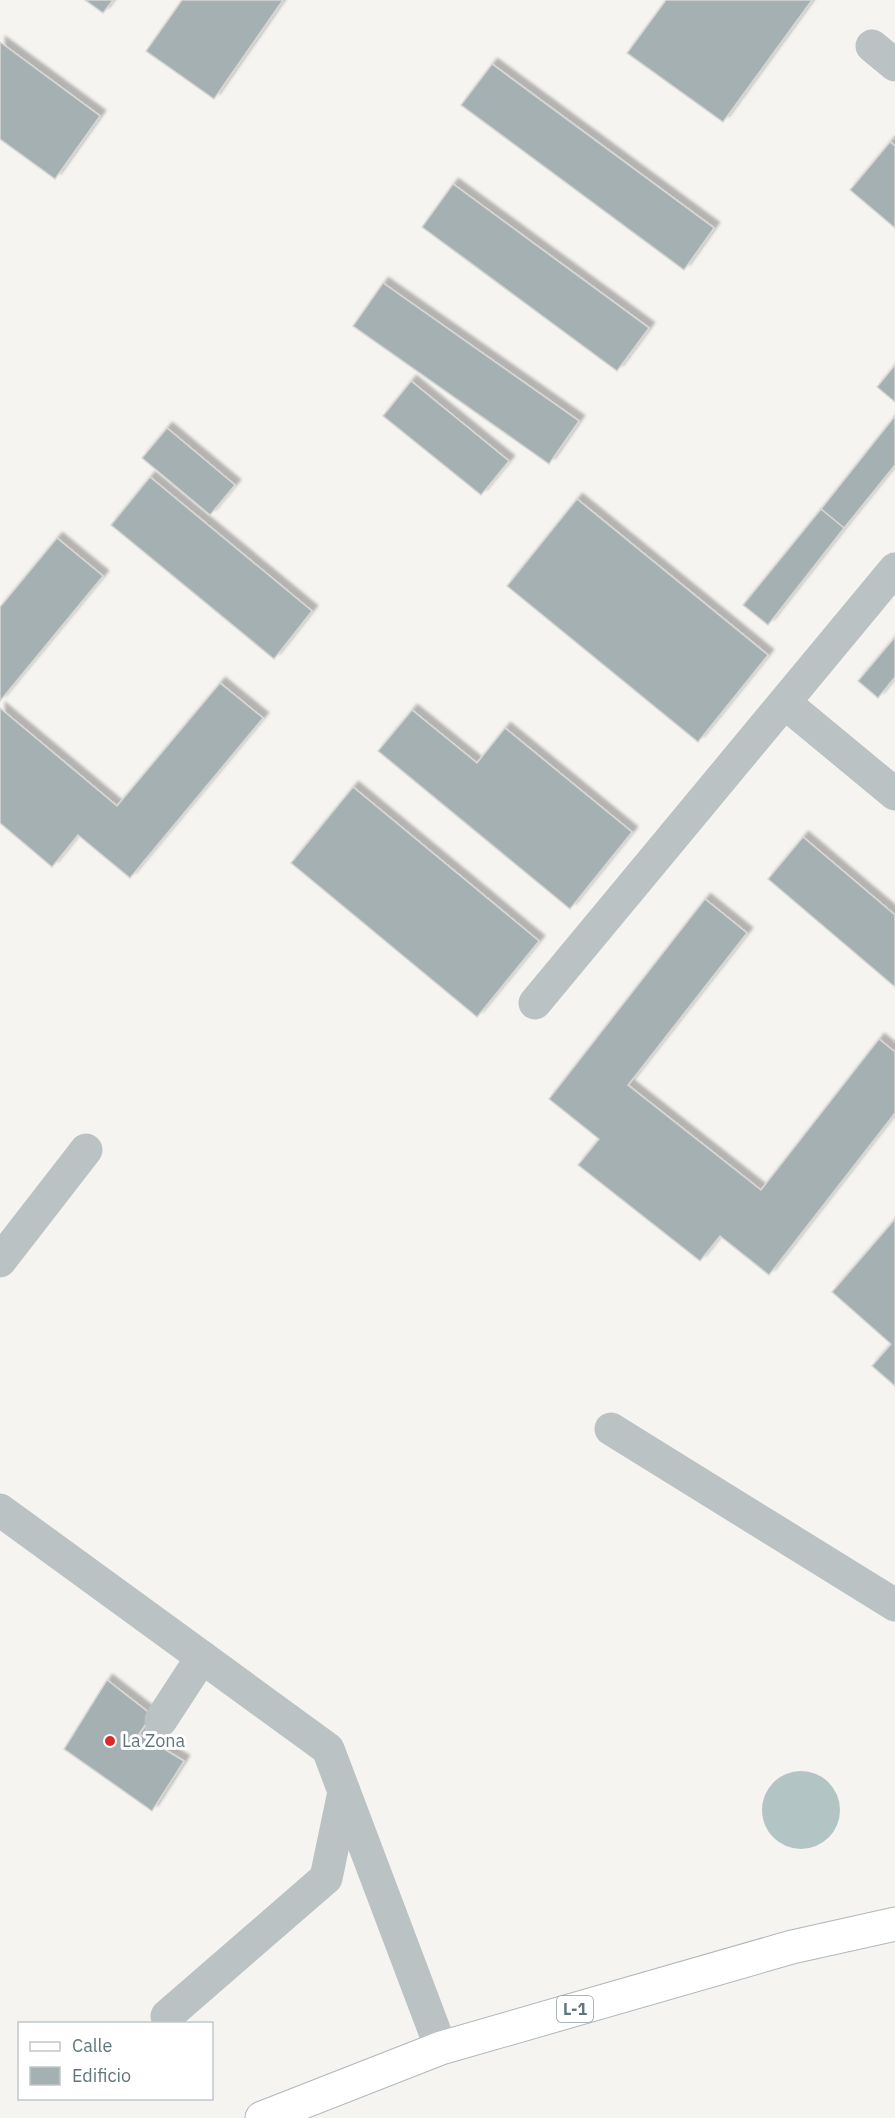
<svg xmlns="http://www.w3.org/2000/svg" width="895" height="2118" viewBox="0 0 895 2118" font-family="'IBM Plex Sans',sans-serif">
  <defs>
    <filter id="shadow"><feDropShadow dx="5.5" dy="-5.5" stdDeviation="1.5" flood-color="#0004"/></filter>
  </defs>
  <rect width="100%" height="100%" fill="#f5f4f1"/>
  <circle fill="#b3c4c4" cx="801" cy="1810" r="39"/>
  <g fill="#a5b0b2" stroke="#d6d6d4" stroke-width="1.5" filter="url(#shadow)">
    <path d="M85,0h28l-10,13z"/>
    <path d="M182,0h101l-69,99 -68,-48z"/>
    <path d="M666,0h146l-89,122 -96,-69z"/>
    <path d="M0,42l100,74 -45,63 -55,-40z"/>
    <path d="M492,64l222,164 -30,42 -223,-165z"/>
    <path d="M890,142l5,4v82l-45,-38z"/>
    <path d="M453,184l196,144 -32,43 -195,-144z"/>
    <path d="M383,283l196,138 -30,43 -196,-138z"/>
    <path d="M895,365v37l-18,-15z"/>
    <path d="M411,381l98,80 -28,34 -98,-79z"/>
    <path d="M895,416v49l-51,63 -23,-19z"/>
    <path d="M167,428l68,57 -25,30 -68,-57z"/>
    <path d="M150,477l162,134 -38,48 -163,-134z"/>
    <path d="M577,499l191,156 -70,87 -191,-156z"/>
    <path d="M821,509l23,19 -76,97 -25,-20z"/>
    <path d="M57,538l46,38 -103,125v-94z"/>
    <path d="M895,637v40l-17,21 -20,-17z"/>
    <path d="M220,683l43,35 -133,160 -52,-43 -26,32 -52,-44v-115l117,98z"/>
    <path d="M412,710l65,53 28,-35 127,104 -62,77 -192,-158z"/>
    <path d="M353,787l186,154 -62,76 -186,-154z"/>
    <path d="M803,837l92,78v72l-127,-108z"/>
    <path d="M705,899l42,34 -119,152 133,105 118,-151 16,13v61l-126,162 -49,-39 -20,25 -122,-96 21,-26 -50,-40z"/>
    <path d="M895,1219v167l-23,-20 19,-22 -59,-52z"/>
    <path d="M107,1680l45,35 -13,19 45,27 -32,50 -88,-62z"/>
  </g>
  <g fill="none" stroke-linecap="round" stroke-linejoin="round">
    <g stroke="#b1b7b9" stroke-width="35">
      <path id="major" d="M262,2118l179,-70 351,-101 103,-23"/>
    </g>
    <g stroke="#bbc2c3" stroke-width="33">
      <path d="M872,46l23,19"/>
      <path d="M785,703l110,91"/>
      <path d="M535,1003l360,-434"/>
      <path d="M0,1261l86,-111"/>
      <path d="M611,1429l284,176"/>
      <path d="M0,1510l328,239 113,299"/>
      <path d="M161,1720l41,-63"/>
      <path d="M167,2016l159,-138 18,-86"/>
    </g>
    <use href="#major" stroke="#fff" stroke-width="33"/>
  </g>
  <circle fill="#dc292b" stroke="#fff" stroke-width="2" cx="110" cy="1741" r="6"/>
  <g text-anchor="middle" stroke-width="6" stroke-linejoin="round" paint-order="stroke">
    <rect fill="#fff" stroke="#909fa3" stroke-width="1.5" x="557" y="1996" width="36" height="26" rx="4.5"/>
    <g font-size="16" font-weight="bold" fill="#61767b">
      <text x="575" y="2015">L-1</text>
    </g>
    <g font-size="18" fill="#61767b" stroke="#fff" text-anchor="start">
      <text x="122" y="1747">La Zona</text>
    </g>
  </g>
  <rect x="18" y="2022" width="195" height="78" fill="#ffffff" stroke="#c0c8ca" stroke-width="1.5"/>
  <rect x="30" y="2042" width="30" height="9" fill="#ffffff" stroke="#c0c8ca" stroke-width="1.5"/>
  <text x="72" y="2052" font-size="18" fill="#61767b">Calle</text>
  <rect x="30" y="2067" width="30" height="18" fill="#a5b0b2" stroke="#c0c8ca" stroke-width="1.5"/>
  <text x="72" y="2082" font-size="18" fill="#61767b">Edificio</text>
</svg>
